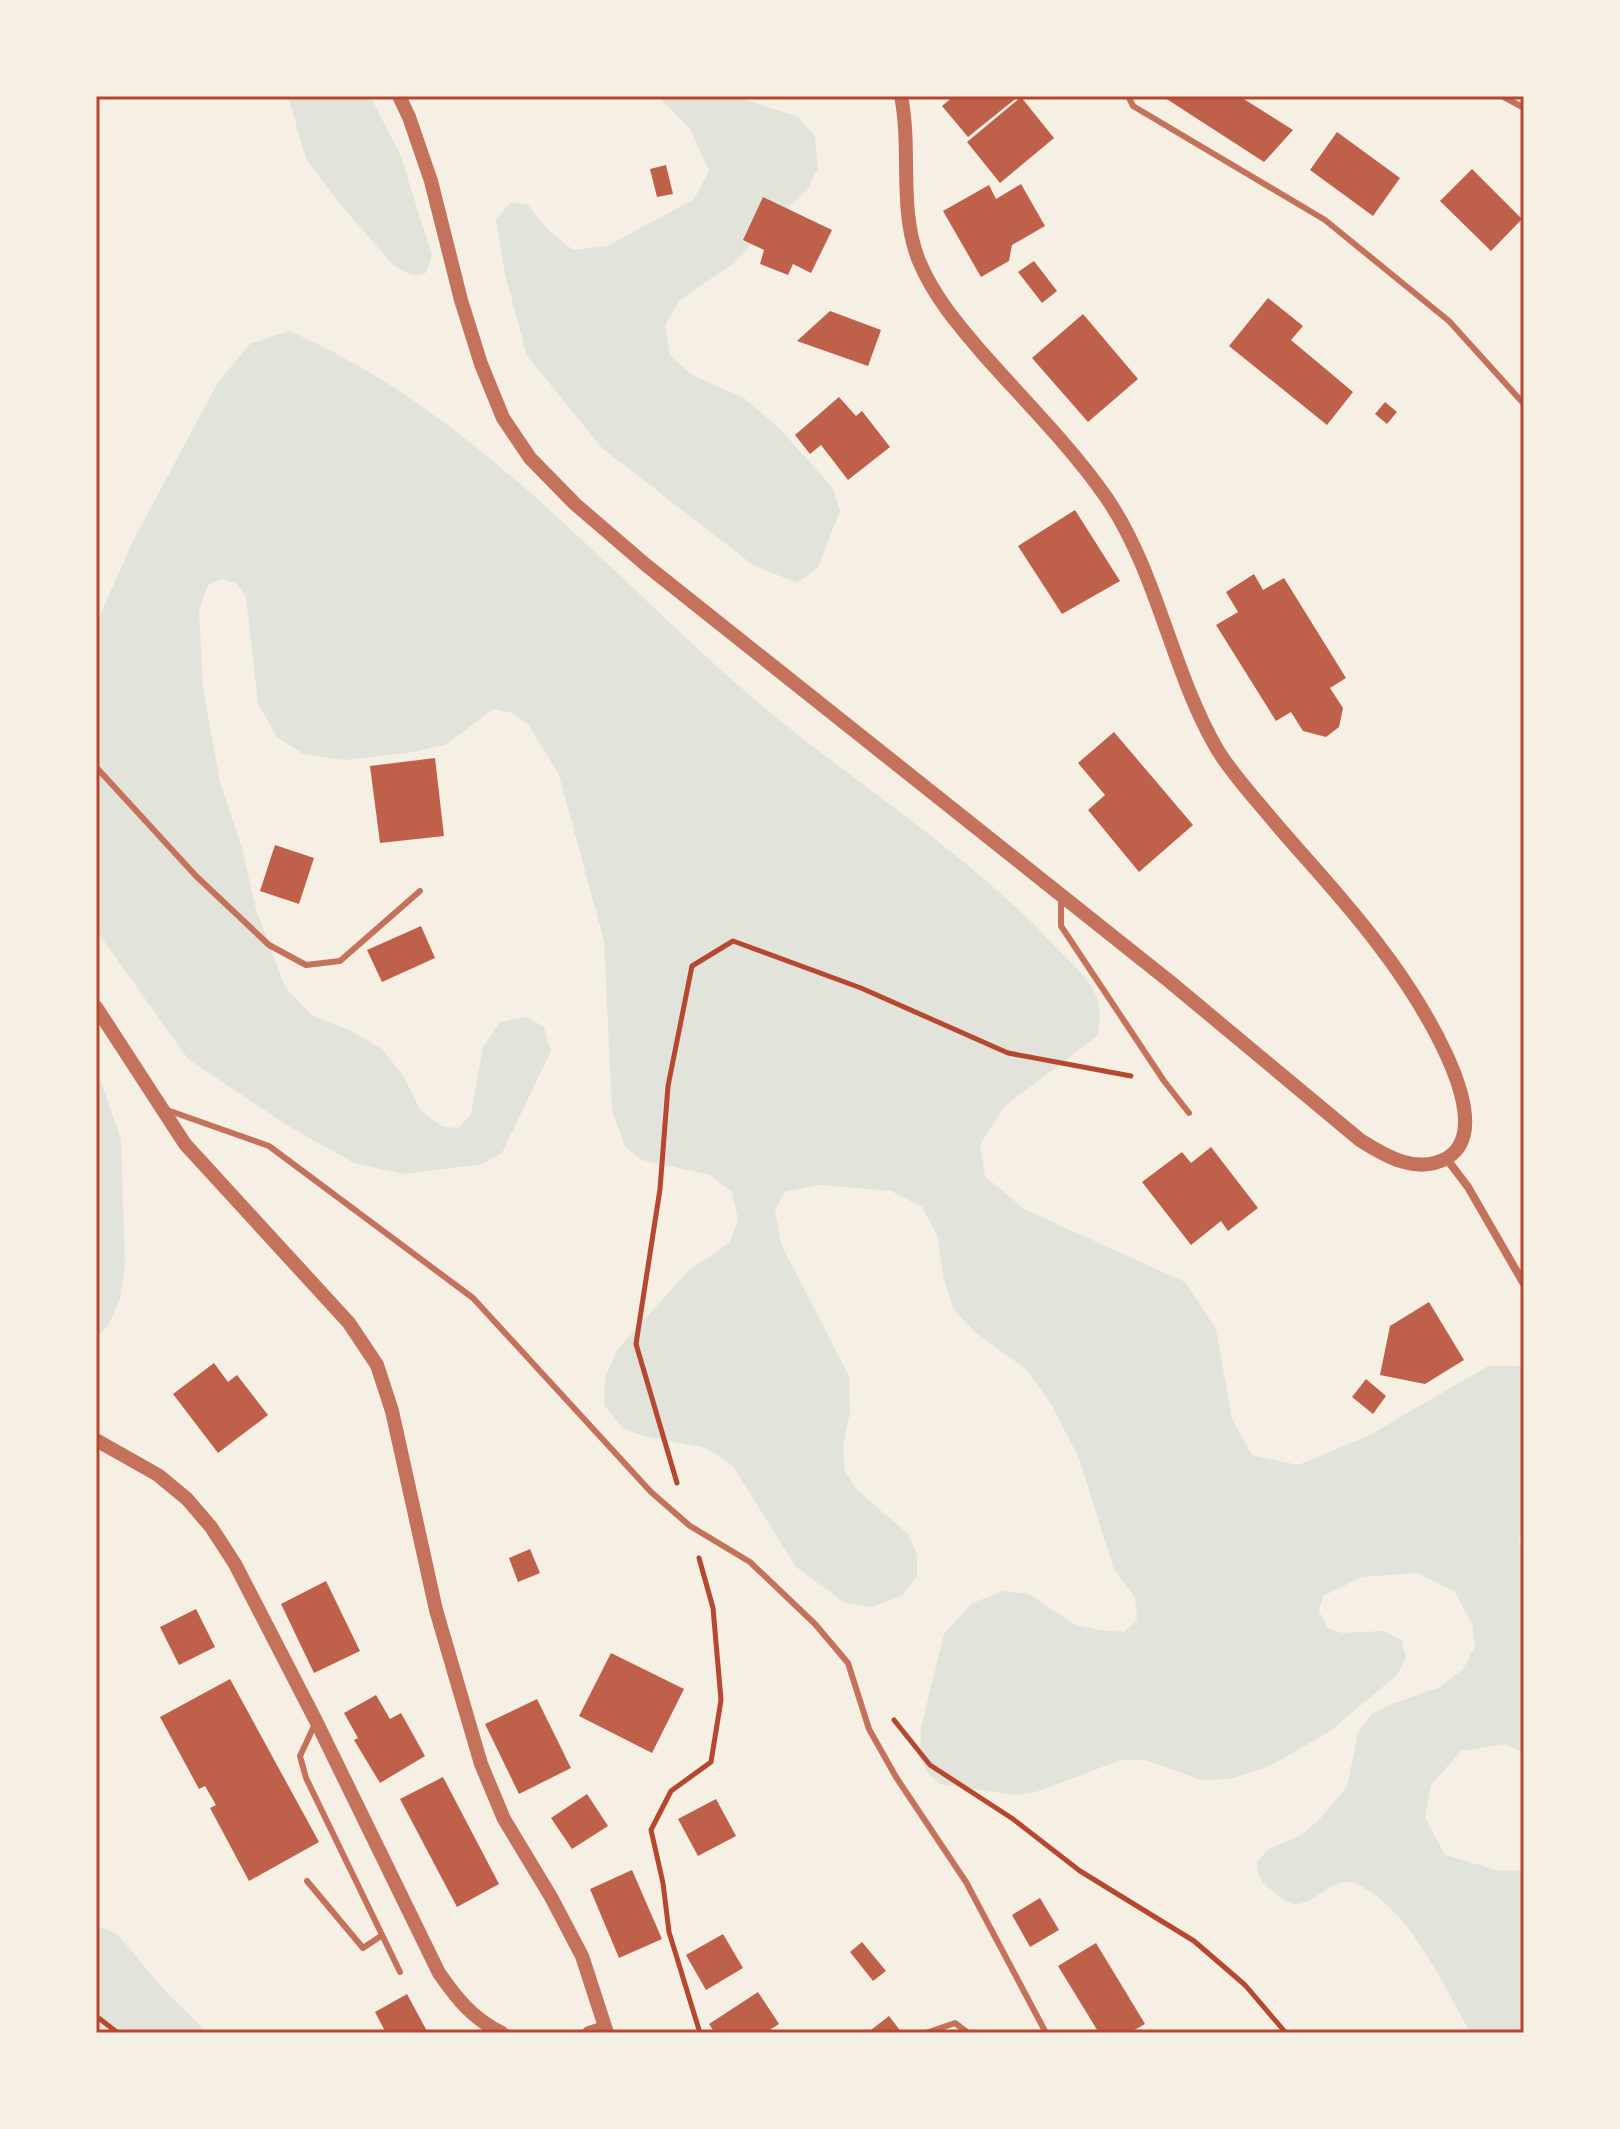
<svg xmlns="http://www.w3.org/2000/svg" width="1620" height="2129" viewBox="0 0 1620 2129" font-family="'Archivo Narrow',sans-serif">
  <rect width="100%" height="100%" fill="#f6efe4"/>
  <g fill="#e2e4dc">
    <path d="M288,96h82l30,58 32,101 -6,18 -13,3 -19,-10 -53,-61 -35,-46z"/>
    <path d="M658,96h76l64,21 17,19 3,32 -10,20 -77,77 -51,35 -15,25 5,30 22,20 52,23 37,32 52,58 7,23 -22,56 -21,16 -44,-18 -151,-117 -75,-92 -22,-82 -9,-54 14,-17 17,1 22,27 24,19 34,-4 87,-47 15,-28 -19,-42z"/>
    <path d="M289,331c181,78 311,234 457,361 98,86 213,153 303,248 13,14 29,28 41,44 10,13 12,37 7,52l-93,71 -24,38 5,31 39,33 161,73 31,47 16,89 20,37 46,10 68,-28 122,-71h32l4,4v145l-5,29 5,9v200l-19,-9 -44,7 -30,34 -6,32 20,38 55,16 24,-1v163h-53c-28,-48 -62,-126 -115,-149 -24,-10 -41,23 -63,20 -7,-1 -14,-8 -20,-13 -12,-8 -16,-16 -16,-30l12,-12 32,-14 17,-14 29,-34 11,-55 14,-18 22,-11 44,-15 25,-19 12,-23 -3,-22 -17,-32 -38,-19 -55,4 -39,19 -4,15 9,17 14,5 42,-2 18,9 4,18 -9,17 -68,57 -61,35 -39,12 -28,1 -55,-20h-25l-85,32 -22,3 -74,-11 -12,-11 -8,-15 1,-31 23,-93 28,-31 32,-12 25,3 45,30 25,6 25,2 13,-12 -2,-23 -21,-27 -35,-112 -27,-52 -25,-36 -52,-38 -21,-22 -10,-30 -7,-45 -15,-28 -31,-16 -71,-6 -35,7 -10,18 6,34 68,132 1,36 -7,35 2,24 11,18 52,45 9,20v22l-15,20 -30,11 -29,-5 -47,-35 -63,-101 -27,-18 -63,-12 -20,-8 -19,-23 1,-27 12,-28 71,-79 42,-29 8,-23 -6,-27 -22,-17 -68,-15 -17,-13 -13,-37 -8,-169 -45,-166 -31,-51 -16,-11 -18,-4 -48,35 -31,8 -70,8 -42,-6 -26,-17 -19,-33 -12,-107 -9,-13 -14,-5 -15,6 -9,26 4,77 17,94 23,70 13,57 29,78 27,28 39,16 31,18 21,26 17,35 23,17 16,1 12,-14 12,-67 17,-25 27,-5 17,10 7,24 -49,102 -19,11 -80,10 -49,-11 -66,-37 -100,-67 -92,-129v-306l36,-81 86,-161 32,-38z"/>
    <path d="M96,1068l25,71 4,125 -5,35 -11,25 -13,15z"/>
    <path d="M96,1925l21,9 49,58 42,41h-112z"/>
  </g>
  <g fill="#bf614a">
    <path d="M954,96h65l-51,41 -26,-31z"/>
    <path d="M1162,96h77l54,34 -29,32z"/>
    <path d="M1021,97l33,41 -54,45 -33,-41z"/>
    <path d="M1337,132l63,46 -27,38 -63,-46z"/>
    <path d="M666,165l7,29 -16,3 -7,-28z"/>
    <path d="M1472,169l50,50 -31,32 -51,-50z"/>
    <path d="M1021,184l24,42 -33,19 -3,16 -28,16 -38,-66 46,-26 7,14z"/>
    <path d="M763,197l69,33 -21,43 -18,-9 -5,11 -28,-11 4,-14 -21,-10z"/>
    <path d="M1034,261l23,30 -15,12 -24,-31z"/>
    <path d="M1268,298l35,28 -12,14 62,52 -26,33 -98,-79z"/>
    <path d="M830,311l51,19 -13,36 -71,-25z"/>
    <path d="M1083,314l55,65 -50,43 -56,-64z"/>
    <path d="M839,397l17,19 6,-5 28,36 -42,33 -27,-35 -11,9 -15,-19z"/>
    <path d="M1385,402l12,10 -10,12 -12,-10z"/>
    <path d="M1075,510l45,71 -58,33 -44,-68z"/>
    <path d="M1254,574l9,16 21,-12 62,100 -16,10 13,20 -4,19 -13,10 -23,-6 -12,-19 -15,9 -60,-96 22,-13 -12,-20z"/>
    <path d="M1114,732l79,93 -54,47 -51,-62 17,-15 -27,-32z"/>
    <path d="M435,758l9,78 -64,7 -10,-77z"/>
    <path d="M275,845l39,13 -15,46 -39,-13z"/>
    <path d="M421,926l14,32 -53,24 -15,-32z"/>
    <path d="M1211,1147l47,61 -30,23 -7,-10 -30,24 -49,-63 40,-30 9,11z"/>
    <path d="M1429,1302l35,58 -39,24 -45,-9 10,-49z"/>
    <path d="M214,1363l14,19 9,-7 31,40 -50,38 -45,-59z"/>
    <path d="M1366,1379l20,17 -13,18 -21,-17z"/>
    <path d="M530,1549l10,24 -22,9 -9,-24z"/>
    <path d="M326,1581l34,70 -46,22 -33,-69z"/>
    <path d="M196,1609l19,38 -36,18 -19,-38z"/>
    <path d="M611,1653l73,36 -32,64 -73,-37z"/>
    <path d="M230,1679l89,163 -70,39 -39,-73 6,-3 -11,-19 -6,3 -39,-72z"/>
    <path d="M376,1695l14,24 11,-6 24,43 -45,27 -26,-43 4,-2 -14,-25z"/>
    <path d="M537,1699l34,69 -52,26 -34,-70z"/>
    <path d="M443,1777l56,107 -42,23 -57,-108z"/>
    <path d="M587,1794l21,32 -36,23 -21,-31z"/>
    <path d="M716,1799l20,37 -38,20 -20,-37z"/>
    <path d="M632,1870l30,69 -43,19 -29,-69z"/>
    <path d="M1040,1898l19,32 -29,17 -18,-32z"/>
    <path d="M723,1934l20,34 -37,22 -20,-35z"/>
    <path d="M862,1942l24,29 -13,10 -23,-29z"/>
    <path d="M1096,1943l49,81 -16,9h-30l-41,-67z"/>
    <path d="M758,1992l21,32 -14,9h-50l-6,-9z"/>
    <path d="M407,1994l21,39h-42l-11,-21z"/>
    <path d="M889,2016l13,17h-35z"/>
  </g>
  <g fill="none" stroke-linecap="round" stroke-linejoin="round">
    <g stroke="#b5482f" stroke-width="5">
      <path d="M677,1483l-41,-139 24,-155 8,-103 24,-120 41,-25 128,47 147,65 123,23"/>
      <path d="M699,1558l14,50 8,92 -10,62 -40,29 -20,39 12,53 6,49 31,101"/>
      <path d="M894,1720l36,45 83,54 67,52 114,70 51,44 41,48"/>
      <path d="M96,2016l22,17"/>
    </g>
    <g stroke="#c5725c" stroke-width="6">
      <path d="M1128,96l5,10 192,114 124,101 75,83"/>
      <path d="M1502,96l22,12"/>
      <path d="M96,767l100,109 73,69 37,20 34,-4 80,-70"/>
      <path d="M1061,896v30l103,155 25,32"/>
      <path d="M167,1110l102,36 204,152 178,194 39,34 60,36 65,62 33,39 21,66 27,48 70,105 80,151"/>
      <path d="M315,1724l-15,32 6,22 94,194"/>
      <path d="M307,1881l56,67 18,-12"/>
      <path d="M926,2033l29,-10 13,10"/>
    </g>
    <path stroke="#c5725c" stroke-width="8" d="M1446,1158l22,29 56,97"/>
    <g stroke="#c5725c" stroke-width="14">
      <path d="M399,96l10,21 22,64 30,119 20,64 22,54 27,40 45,46 71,61 523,416 191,159c25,16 57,35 87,18 57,-34 -37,-172 -64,-207 -34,-47 -75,-89 -112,-133 -19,-23 -39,-44 -54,-69 -46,-79 -59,-176 -111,-252 -35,-50 -81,-96 -122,-142 -25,-29 -50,-58 -65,-94 -21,-52 -7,-110 -18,-165"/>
      <path d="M96,1007l89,137 164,179 28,42 15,46 44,199 45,154 23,55 47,78 31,59 25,77"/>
      <path d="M96,1440l62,35 29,24 24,28 24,37 81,157 123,252c18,26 34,46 63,60"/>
      <path d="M589,2033l16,-5"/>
    </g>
  </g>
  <rect width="1620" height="2129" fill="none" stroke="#f6efe4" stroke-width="196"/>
  <rect x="98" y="98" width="1424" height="1933" fill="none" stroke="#b5482f" stroke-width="3"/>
</svg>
